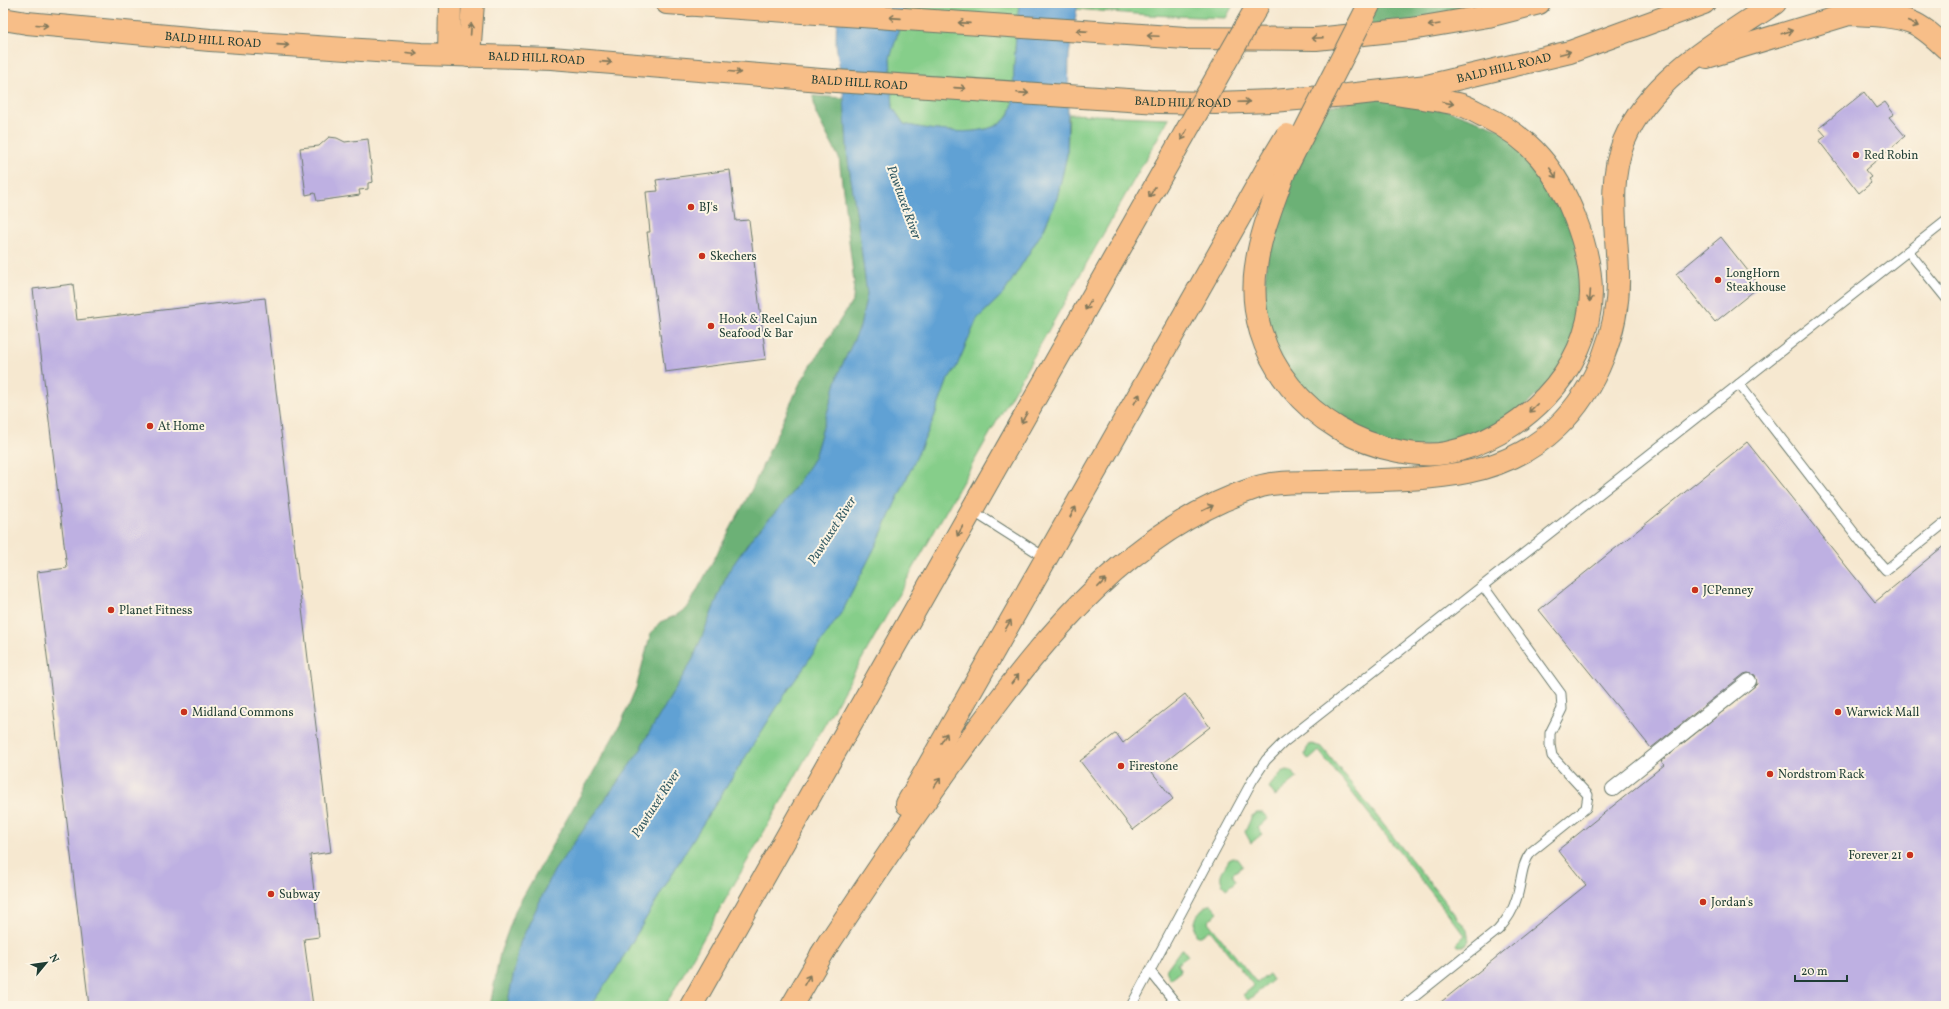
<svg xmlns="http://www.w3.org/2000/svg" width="1949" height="1009" viewBox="0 0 1949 1009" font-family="Vollkorn,serif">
  <rect width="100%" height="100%" fill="#fcf5e5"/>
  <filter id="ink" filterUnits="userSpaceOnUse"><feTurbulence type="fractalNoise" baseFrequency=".025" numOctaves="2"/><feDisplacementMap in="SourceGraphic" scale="8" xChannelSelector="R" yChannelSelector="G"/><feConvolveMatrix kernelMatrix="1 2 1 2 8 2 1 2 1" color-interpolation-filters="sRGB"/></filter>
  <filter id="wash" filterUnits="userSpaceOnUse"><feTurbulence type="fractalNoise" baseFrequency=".012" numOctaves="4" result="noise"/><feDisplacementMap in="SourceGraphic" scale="16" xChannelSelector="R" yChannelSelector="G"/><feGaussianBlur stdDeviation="0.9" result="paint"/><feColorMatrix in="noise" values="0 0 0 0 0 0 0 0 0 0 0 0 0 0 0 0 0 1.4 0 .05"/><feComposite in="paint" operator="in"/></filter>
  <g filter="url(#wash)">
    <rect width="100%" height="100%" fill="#f6e8d0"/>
    <g fill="#86ce8a" stroke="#52865f">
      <path d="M907,3h112c-2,21 -4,43 -5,64 -1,13 1,28 -2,40 -9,37 -83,23 -108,17l-11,-16 -3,-50z"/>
      <path d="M1078,3h156l-8,15 -78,-3 -71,-6z"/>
      <path d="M1069,114l100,4 -504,888h-75l25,-35 70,-119 101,-159 57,-83 33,-65 56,-122 16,-44 8,-11 21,-49 27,-26 40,-64 13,-31 10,-43z"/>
      <path d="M1311,744l11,3 145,183 2,11 -6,5h-6l-1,-2 9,-9 -146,-184 -10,9 -4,-5 2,-8z"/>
      <path d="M1287,770l5,1 5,7 -22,18 -6,-9 13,-15z"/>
      <path d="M1257,813h6l5,6 -10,9 4,6 -11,9 -6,-11 7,-16z"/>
      <path d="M1233,858l5,1 5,7 -11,8 4,7 -10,8c-10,-13 -4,-16 3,-29z"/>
      <path d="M1208,905h4l6,7 -10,10 49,61 12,-9 4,6 -25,20 -5,-5 11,-9 -44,-56 -9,6h-4c-6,-10 0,-26 11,-31z"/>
      <path d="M1181,949h2l5,7 -11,8 4,7 -11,8 -4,-9z"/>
    </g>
    <g fill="#6cb176" stroke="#467755">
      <path d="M1369,3h140l-144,31z"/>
      <path d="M1394,91l115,41 74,98 -6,127 -86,82 -97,11 -105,-65 -28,-58 10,-113 48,-105z"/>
      <path d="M813,96l31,2 4,62 10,64 9,70 -7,33 -21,45 -25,86 -27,42 -33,35 -26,37 -35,87 -51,86v3l-88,123 -34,72 -13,63h-17l10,-53 16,-44 105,-186 15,-35 15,-55 9,-11 15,-6 13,-9 64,-118 48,-106 53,-83 1,-18 -15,-124 -23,-44z"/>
    </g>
    <path fill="#61a1d4" stroke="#406f84" d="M837,3h70l-17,55 3,50 11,16c25,6 100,20 108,-17 3,-12 1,-27 2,-40 1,-21 3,-43 5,-64h59l-9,52 -2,100 -10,43 -13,31 -40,64 -27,26 -21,49 -8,11 -16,44 -56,122 -33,65 -57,83 -101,159 -70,119 -25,35h-83l13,-63 34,-72 88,-123v-3l51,-86 35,-87 26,-37 33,-35 27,-42 25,-86 21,-45 7,-33 -9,-70 -10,-64 -4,-62 -8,-54z"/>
    <g id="blocks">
      <g fill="#beb0e2">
        <path d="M1864,92l12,16 9,-6 9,12 -5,3 16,19 -40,34 6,7 -3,2 3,4 -12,10 -40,-52 7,-5 -7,-8z"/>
        <path d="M329,137l8,1 8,4 23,-3 5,43 -5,1v6l-9,1 1,5 -43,6 -2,-8 -9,2 -6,-47 19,-2z"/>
        <path d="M730,170l6,51 13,-1 17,139 -101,13 -18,-140h3l-4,-40 12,-1 -2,-11z"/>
        <path d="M1721,237l39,49 -45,36 -39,-48z"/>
        <path d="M73,284l4,36 188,-22 66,554 -21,3 9,82 -15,2 9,67h-224l-52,-434 30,-4 -34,-279z"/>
        <path d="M1747,442l128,160 71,-58v462h-510l150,-121 -28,-35 106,-85 -3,-4 96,-77 -2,-9 -7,-2 -4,1 -93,74 -112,-138z"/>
        <path d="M1185,694l25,33 -58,45 21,27 -40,31 -53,-69 36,-28 7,10z"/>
      </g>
    </g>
  </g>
  <g filter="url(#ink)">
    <use href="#blocks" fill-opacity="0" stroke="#6a796b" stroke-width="1"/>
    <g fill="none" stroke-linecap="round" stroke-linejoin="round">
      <g stroke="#6a796b" stroke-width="11">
        <g id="service">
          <path d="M1908,251l38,47"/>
          <path d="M1739,384l123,159 24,27 60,-48"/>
          <path d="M971,510l75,48"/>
          <path d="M1150,971l28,35"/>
          <path d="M1131,1006l121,-225 14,-21 17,-17 663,-522"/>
          <path d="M1403,1006l95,-76c8,-9 15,-19 18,-30 6,-16 4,-34 15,-48l55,-44 2,-13 -36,-39 -2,-11v-12l12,-24 -1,-15 -78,-108"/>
        </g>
      </g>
      <g stroke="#6a796b" stroke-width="16">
        <path id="pedestrian" d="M1613,789l136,-108"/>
      </g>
      <g stroke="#6a796b" stroke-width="24">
        <g id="primary">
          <path d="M667,3l519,35 130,1 95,-10 77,-13 51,-13"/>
          <path id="s1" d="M3,19l24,4 183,17 211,14 130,4 270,22 338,22 56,1 57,-2 75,-6 80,-9 143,-34 134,-49"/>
        </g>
      </g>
      <g stroke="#6a796b" stroke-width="24">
        <g id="motorway">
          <path d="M683,3l5,2"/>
          <path d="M449,54l1,-51"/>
          <path d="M469,56l4,-53"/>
          <path d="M1707,57l142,-43c20,1 43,1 62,8 13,5 24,16 35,26"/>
          <path d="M1285,170c-11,31 -25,64 -29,97 -13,90 57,168 142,184 15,3 32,5 48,2 73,-14 144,-82 145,-160 0,-25 -7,-52 -16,-75 -18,-47 -44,-80 -91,-102 -8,-4 -17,-10 -26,-12 -25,-5 -51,-8 -77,-12"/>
          <path d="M907,804l362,-639"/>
          <path d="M821,955c49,-74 98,-148 152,-220 76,-103 159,-207 285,-248 18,-6 41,-4 59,-5 82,-5 176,7 240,-55 40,-38 63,-99 61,-154 -1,-44 -11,-90 6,-132 26,-63 97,-102 151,-138"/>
          <path d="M691,1006l480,-848"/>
          <path d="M792,1006l37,-64"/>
        </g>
      </g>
      <use href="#service" stroke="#fff" stroke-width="9"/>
      <use href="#pedestrian" stroke="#fff" stroke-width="14"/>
      <use href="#primary" stroke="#f7be88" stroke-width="22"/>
      <use href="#motorway" stroke="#f7be88" stroke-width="22"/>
      <g stroke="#6a796b" stroke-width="24" stroke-linecap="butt">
        <g id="motorway-bridge">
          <path d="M1171,158l88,-155"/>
          <path d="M1269,165l18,-30"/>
          <path d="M1285,170l85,-167"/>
        </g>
      </g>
      <use href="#motorway-bridge" stroke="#f7be88" stroke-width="22"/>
    </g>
    <defs><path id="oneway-shaft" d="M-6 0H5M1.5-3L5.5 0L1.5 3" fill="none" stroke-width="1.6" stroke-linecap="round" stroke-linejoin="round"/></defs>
    <g stroke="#80775a">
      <use href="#oneway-shaft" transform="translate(895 18) rotate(-176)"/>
      <use href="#oneway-shaft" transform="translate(964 23) rotate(-176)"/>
      <use href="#oneway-shaft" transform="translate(1913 24) rotate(24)"/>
      <use href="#oneway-shaft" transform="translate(42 25) rotate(5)"/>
      <use href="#oneway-shaft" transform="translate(1434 25) rotate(171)"/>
      <use href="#oneway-shaft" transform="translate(471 29) rotate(-86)"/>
      <use href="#oneway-shaft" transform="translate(1082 31) rotate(-176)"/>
      <use href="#oneway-shaft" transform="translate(1787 32) rotate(-17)"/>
      <use href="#oneway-shaft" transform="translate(1153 36) rotate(-177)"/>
      <use href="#oneway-shaft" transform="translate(1317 38) rotate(177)"/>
      <use href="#oneway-shaft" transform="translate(283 45) rotate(4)"/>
      <use href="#oneway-shaft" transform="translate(412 53) rotate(5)"/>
      <use href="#oneway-shaft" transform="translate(1565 53) rotate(-15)"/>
      <use href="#oneway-shaft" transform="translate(606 62) rotate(4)"/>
      <use href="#oneway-shaft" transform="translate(735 72) rotate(5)"/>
      <use href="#oneway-shaft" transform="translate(960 88) rotate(4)"/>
      <use href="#oneway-shaft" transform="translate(1023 93) rotate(4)"/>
      <use href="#oneway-shaft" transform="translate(1244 102) rotate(-2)"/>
      <use href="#oneway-shaft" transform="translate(1448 103) rotate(10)"/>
      <use href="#oneway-shaft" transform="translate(1184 135) rotate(119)"/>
      <use href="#oneway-shaft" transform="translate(1553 173) rotate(57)"/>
      <use href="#oneway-shaft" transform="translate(1152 192) rotate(120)"/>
      <use href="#oneway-shaft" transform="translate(1590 296) rotate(94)"/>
      <use href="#oneway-shaft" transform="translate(1088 305) rotate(120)"/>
      <use href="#oneway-shaft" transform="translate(1137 399) rotate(-60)"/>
      <use href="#oneway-shaft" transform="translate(1533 408) rotate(135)"/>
      <use href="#oneway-shaft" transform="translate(1024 418) rotate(120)"/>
      <use href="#oneway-shaft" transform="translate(1208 508) rotate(-26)"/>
      <use href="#oneway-shaft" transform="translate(1073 512) rotate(-60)"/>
      <use href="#oneway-shaft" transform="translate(960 531) rotate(119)"/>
      <use href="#oneway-shaft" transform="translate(1102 583) rotate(-46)"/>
      <use href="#oneway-shaft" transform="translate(1008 625) rotate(-60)"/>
      <use href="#oneway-shaft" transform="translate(1015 679) rotate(-52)"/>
      <use href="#oneway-shaft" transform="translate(944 738) rotate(-60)"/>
      <use href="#oneway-shaft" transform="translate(937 783) rotate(-55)"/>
      <use href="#oneway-shaft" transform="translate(807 980) rotate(-60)"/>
    </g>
  </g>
  <g fill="#c8321e" stroke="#fcf5e5" stroke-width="1.5">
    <circle cx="1856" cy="155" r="4"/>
    <circle cx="691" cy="207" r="4"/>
    <circle cx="702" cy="256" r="4"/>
    <circle cx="1718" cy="280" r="4"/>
    <circle cx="711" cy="326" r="4"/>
    <circle cx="150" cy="426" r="4"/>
    <circle cx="1695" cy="590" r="4"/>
    <circle cx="111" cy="610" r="4"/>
    <circle cx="184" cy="712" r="4"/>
    <circle cx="1838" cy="712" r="4"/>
    <circle cx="1121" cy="766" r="4"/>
    <circle cx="1770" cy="774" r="4"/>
    <circle cx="1910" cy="855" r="4"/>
    <circle cx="271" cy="894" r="4"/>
    <circle cx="1703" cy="902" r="4"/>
  </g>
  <g text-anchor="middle" stroke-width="4" stroke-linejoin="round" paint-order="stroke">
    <g font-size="12" fill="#1f3d34" stroke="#fcf5e5">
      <text dy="4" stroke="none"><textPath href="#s1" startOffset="211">BALD HILL ROAD</textPath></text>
      <text dy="4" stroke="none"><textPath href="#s1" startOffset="535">BALD HILL ROAD</textPath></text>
      <text dy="4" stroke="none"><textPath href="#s1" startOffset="1507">BALD HILL ROAD</textPath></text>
      <text dy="4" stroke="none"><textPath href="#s1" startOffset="859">BALD HILL ROAD</textPath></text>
      <text dy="4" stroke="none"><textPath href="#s1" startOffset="1183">BALD HILL ROAD</textPath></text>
    </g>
    <g font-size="12" fill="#1f3d34" stroke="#fcf5e5" text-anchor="start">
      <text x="1864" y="159">Red Robin</text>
      <text x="699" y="211">BJ's</text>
      <text x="710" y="260">Skechers</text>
      <text x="1726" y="277">LongHorn<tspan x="1726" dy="14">Steakhouse</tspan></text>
      <text x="719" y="323">Hook &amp; Reel Cajun<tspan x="719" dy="14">Seafood &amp; Bar</tspan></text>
      <text x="158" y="430">At Home</text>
      <text x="1703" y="594">JCPenney</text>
      <text x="119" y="614">Planet Fitness</text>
      <text x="192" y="716">Midland Commons</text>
      <text x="1846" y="716">Warwick Mall</text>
      <text x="1129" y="770">Firestone</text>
      <text x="1778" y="778">Nordstrom Rack</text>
      <text x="1902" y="859" text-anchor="end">Forever 21</text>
      <text x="279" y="898">Subway</text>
      <text x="1711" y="906">Jordan's</text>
    </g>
    <g font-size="13" font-style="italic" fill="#335b64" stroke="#fcf5e5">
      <text transform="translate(905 202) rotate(70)" y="5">Pawtuxet River</text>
      <text transform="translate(831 530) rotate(-57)" y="5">Pawtuxet River</text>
      <text transform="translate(655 803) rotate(-57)" y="5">Pawtuxet River</text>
    </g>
  </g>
  <rect width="1949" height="1009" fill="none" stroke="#fcf5e5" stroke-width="16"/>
  <g transform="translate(46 963) rotate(61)" stroke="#fcf5e5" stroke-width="3" paint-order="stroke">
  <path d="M0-3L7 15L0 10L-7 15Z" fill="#1f3d34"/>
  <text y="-6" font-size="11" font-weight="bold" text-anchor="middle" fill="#1f3d34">N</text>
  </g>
  <path d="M1795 975v6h52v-6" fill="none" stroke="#1f3d34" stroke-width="2"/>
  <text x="1801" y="975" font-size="12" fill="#1f3d34" stroke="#fcf5e5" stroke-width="3" paint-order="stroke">20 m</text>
</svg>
